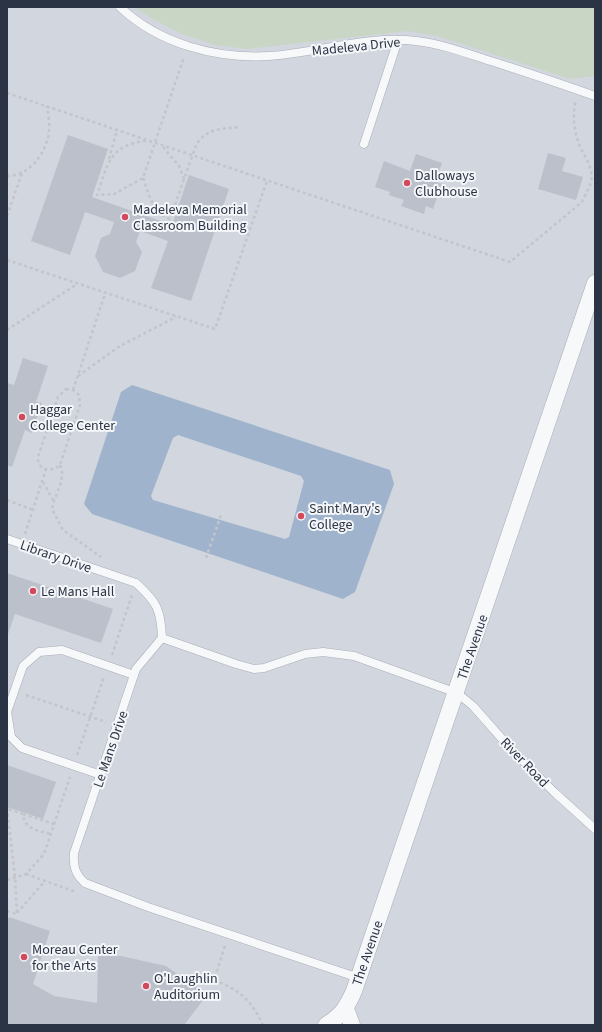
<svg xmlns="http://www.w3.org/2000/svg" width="602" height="1032" viewBox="0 0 602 1032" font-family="'Source Sans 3',sans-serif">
  <rect width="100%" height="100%" fill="#e4e7ec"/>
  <rect fill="#d2d6de" x="7" y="7" width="588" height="1018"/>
  <path fill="#c9d6c5" d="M134,7h461v69l-25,3 -132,-43 -31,-5 -160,18 -32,-4 -33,-11 -29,-15z"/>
  <path fill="#9fb4cc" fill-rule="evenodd" d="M132,385l258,85 4,14 -39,108 -12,7 -251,-85 -8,-10 37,-112zM178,435l123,41 3,5 -15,56 -4,2 -132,-39 -2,-4 22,-58z"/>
  <g fill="#bbc0ca">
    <path d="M68,135l40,14 -16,48 80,28 17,-50 40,14 -38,112 -40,-13 17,-47 -28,-10 -4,11 6,10 -7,19 -15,7 -17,-6 -8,-16 6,-18 9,-4 4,-12 -29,-10 -15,43 -39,-14z"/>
    <path d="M548,153l18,5 -4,13 21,6 -7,23 -38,-11z"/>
    <path d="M416,154l26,9 -7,19 7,2 -9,25 -7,-3 -2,8 -23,-8 3,-6 -15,-5 1,-3 -15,-5 9,-26 26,10z"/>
    <path d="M23,358l25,8 -12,36 6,1 -10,30 -7,-3 -13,37 -5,-2v-82l7,2z"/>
    <path d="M7,573l106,36 -12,34 -86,-29 -8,23z"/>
    <path d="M7,765l49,17 -13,37 -36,-12z"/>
    <path d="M9,917l41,14 -17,53 21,12 43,7 1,-47h23l45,10 41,29 -23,30h-177v-104z"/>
  </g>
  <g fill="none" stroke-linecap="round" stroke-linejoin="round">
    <g stroke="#a9aeb7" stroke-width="9">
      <g id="lane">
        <path d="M120,7c39,37 96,52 149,49 49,-3 97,-21 147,-15 27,3 52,13 78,21 34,11 67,22 101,34"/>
        <path d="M364,144l34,-104"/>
        <path d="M7,539l129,44c21,19 25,27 26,55"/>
        <path d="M101,775l-79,-27 -11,-11 -4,-25 16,-46 16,-14 23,-2 72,25"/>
        <path d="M359,978l-211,-71 -63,-24c-10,-9 -12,-17 -11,-30l62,-184 26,-31 74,26 18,5 10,-1 41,-14 18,-2 31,4 103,37 16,13 38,43 43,43 41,37"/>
      </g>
    </g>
    <g stroke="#a9aeb7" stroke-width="17">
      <g id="street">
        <path d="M346,1009l6,16"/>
        <path d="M326,1025c15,-9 21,-18 28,-34l241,-708"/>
      </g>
    </g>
    <g stroke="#c2c5cb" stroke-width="2.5" stroke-dasharray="3 3" stroke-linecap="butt">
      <path d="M7,93l503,169 72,-60c3,-7 7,-13 9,-20 3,-14 -7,-26 -12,-38 -5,-14 -7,-30 -3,-44"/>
      <path d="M146,141c-37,4 -38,23 -49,54l17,-1 29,-16 41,-121"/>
      <path d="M163,147l16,19 5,13"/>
      <path d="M109,159l8,-29"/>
      <path d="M7,176c23,0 39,-23 42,-44 1,-8 -1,-18 -2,-26"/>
      <path d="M143,178c6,16 9,34 27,41l26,-74c11,-18 27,-16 45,-18"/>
      <path d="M7,216l15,-43"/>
      <path d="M7,260l208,69 52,-148"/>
      <path d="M7,330l70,-46"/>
      <path d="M78,376l42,-30 56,-29"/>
      <path d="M66,389l7,1 6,5 1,10 -20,60c-9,8 -23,5 -22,-8l20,-60z"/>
      <path d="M73,390l32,-96"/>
      <path d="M60,465c7,14 -6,30 -8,44l11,21 38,27"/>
      <path d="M43,482l10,18"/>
      <path d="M7,500l26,10"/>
      <path d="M25,534l21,-65"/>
      <path d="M206,558l15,-43"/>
      <path d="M112,655l20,-60"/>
      <path d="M26,695l80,27"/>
      <path d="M77,755l27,-78"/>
      <path d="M7,808l8,69 2,37"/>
      <path d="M9,809l14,5c2,16 14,16 28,20"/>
      <path d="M23,814l31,10"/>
      <path d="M26,874l50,18"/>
      <path d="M7,880l19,-6 18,-20 26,-77"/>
      <path d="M7,911l10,3"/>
      <path d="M17,913l28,-32"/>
      <path d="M225,946l-11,34c27,11 36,19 49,45"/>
    </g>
    <use href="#lane" stroke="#f7f8fa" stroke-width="8"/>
    <use href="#street" stroke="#f7f8fa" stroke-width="16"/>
  </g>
  <g fill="#d1495b" stroke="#f4f6f9" stroke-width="1.5">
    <circle cx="407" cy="183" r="4"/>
    <circle cx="125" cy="217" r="4"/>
    <circle cx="22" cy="417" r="4"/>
    <circle cx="301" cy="516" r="4"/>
    <circle cx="33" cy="591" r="4"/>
    <circle cx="24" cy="957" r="4"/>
    <circle cx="146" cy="986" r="4"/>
  </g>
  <g text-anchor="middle" stroke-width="4" stroke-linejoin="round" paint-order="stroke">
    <g font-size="14" fill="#2b3445" stroke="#f4f6f9">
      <text transform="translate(356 46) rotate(-6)" y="5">Madeleva Drive</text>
      <text transform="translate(56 556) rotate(19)" y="5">Library Drive</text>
      <text transform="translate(472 647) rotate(-71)" y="5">The Avenue</text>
      <text transform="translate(110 749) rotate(-71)" y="5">Le Mans Drive</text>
      <text transform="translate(525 762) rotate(46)" y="5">River Road</text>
      <text transform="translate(367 953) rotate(-71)" y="5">The Avenue</text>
    </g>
    <g font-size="14" fill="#2b3445" stroke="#f4f6f9" text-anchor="start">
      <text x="415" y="180">Dalloways<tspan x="415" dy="16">Clubhouse</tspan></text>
      <text x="133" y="214">Madeleva Memorial<tspan x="133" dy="16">Classroom Building</tspan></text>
      <text x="30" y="414">Haggar<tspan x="30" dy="16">College Center</tspan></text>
      <text x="309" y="513">Saint Mary's<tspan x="309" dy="16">College</tspan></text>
      <text x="41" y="596">Le Mans Hall</text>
      <text x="32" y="954">Moreau Center<tspan x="32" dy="16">for the Arts</tspan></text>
      <text x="154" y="983">O'Laughlin<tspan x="154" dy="16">Auditorium</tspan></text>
    </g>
  </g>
  <rect width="602" height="1032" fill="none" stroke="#2b3445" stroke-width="16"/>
</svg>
